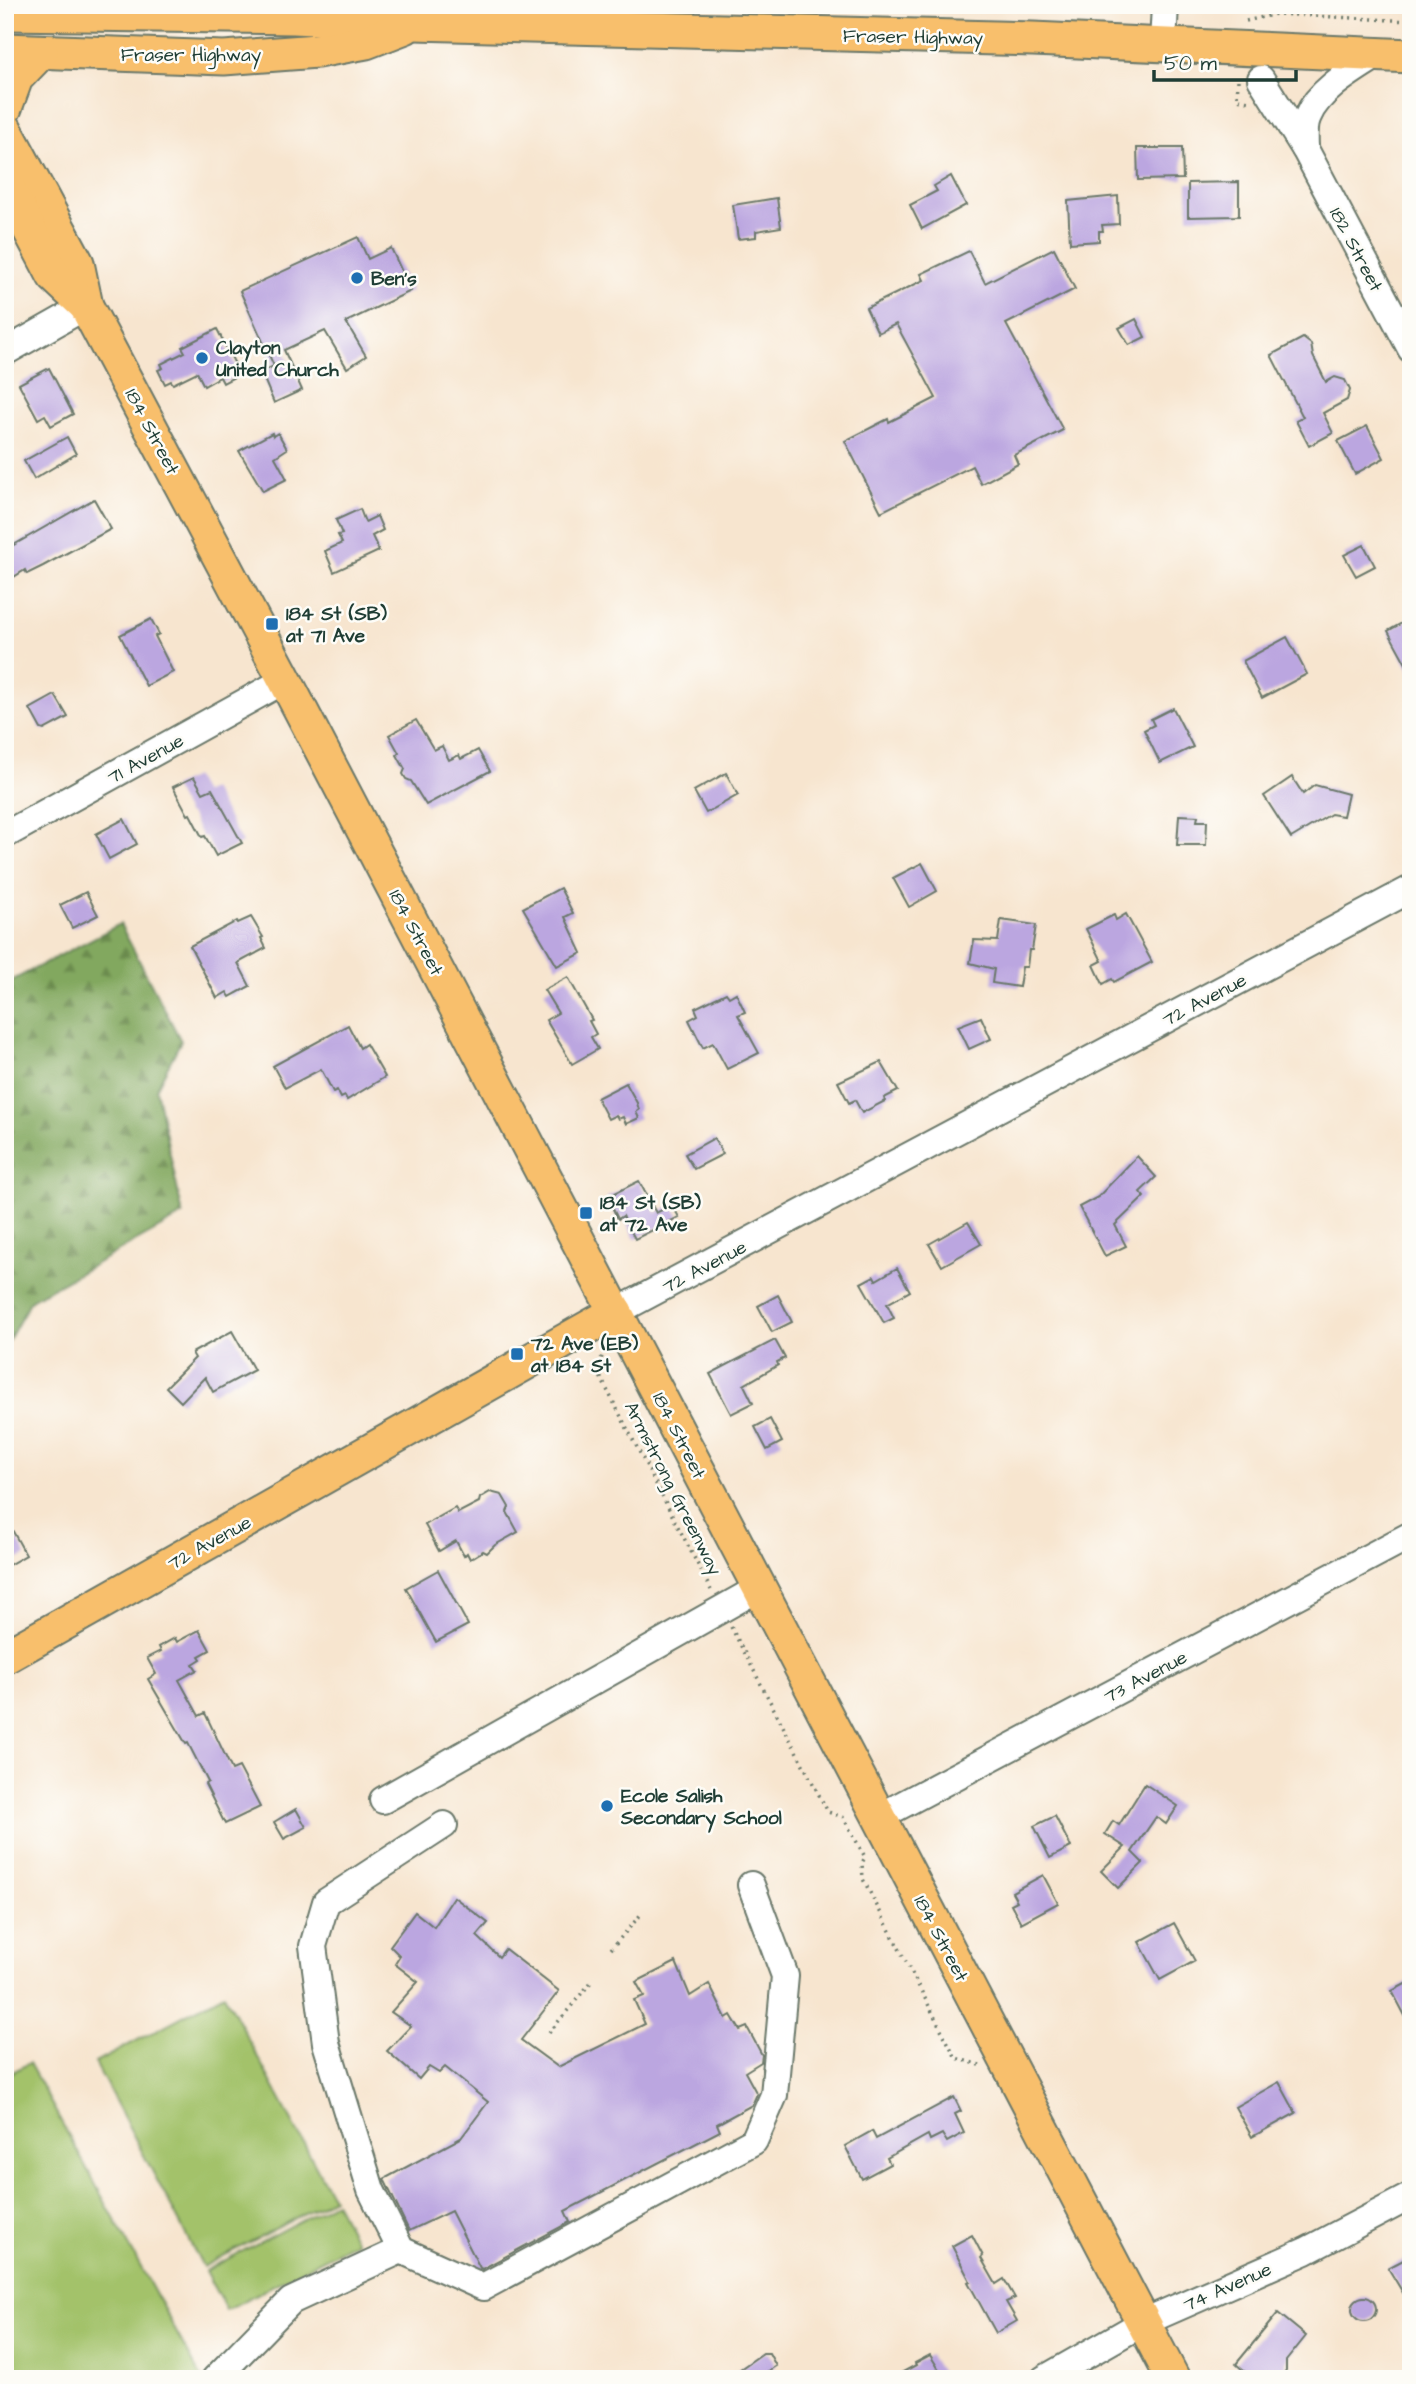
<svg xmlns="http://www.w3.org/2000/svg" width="1416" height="2384" viewBox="0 0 1416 2384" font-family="'Architects Daughter',sans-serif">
  <defs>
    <pattern id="forest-firs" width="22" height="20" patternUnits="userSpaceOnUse" patternTransform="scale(1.75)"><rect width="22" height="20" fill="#82a85e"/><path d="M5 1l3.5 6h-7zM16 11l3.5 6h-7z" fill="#6a8a4e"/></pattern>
  </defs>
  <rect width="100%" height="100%" fill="#fdfcf7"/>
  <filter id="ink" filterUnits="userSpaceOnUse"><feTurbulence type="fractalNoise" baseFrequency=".0143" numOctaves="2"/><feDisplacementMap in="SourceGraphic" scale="14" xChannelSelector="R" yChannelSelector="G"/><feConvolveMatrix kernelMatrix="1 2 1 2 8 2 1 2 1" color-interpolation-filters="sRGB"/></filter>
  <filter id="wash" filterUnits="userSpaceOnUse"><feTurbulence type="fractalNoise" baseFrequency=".00686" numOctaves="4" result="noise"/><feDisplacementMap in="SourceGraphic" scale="28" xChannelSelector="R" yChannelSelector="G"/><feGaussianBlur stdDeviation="1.57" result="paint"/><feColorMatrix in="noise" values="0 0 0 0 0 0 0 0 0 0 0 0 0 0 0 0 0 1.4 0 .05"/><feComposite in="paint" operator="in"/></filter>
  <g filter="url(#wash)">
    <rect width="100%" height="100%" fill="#f7e5cf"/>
    <path fill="url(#forest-firs)" stroke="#507249" stroke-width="2" d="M120,924l61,117 -25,48 27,126 -152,85 -26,47v-363z"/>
    <g fill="#a3c26a" stroke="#61804f" stroke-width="2">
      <path d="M224,1994l109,204 -130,69 -108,-204z"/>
      <path d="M29,2063l173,316h-197v-303z"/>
      <path d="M335,2202l21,40 -130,68 -21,-39z"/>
    </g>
    <g id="blocks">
      <g fill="#bba6e0">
        <path d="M1137,148h45l1,31 -45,1z"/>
        <path d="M951,176l15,29 -44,24 -12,-24 27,-14 -3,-5z"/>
        <path d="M1239,182v34l-51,1v-34z"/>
        <path d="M1118,196l1,28 -17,1 1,6h-4v10l-29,2 -2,-42z"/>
        <path d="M777,198l4,29 -25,4v6l-18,2 -5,-34z"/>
        <path d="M358,237l10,22 23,-11 20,43 -65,31 20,34 -19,12 -22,-37 -41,19 18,40 -28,13 -13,-31 13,-6 -34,-75z"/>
        <path d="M1054,248l21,41 -69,35 57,106 -49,25 4,9 -37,20 -9,-18 -91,46 -36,-71 43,-22 1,3 47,-24 -40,-74 -18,9 -12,-25 58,-28 -3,-6 48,-23 16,32z"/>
        <path d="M1136,319l9,18 -16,8 -10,-17z"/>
        <path d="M217,329l23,45 -17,9 -3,-6 -16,9 -7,-14 -24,12 -2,-3 -6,3 -7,-14 5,-2 -2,-4 24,-12 -3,-5z"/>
        <path d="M1303,338l8,6 2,12 13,26 9,-5 10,3 5,10 -3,10 -24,13 10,20 -24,13 -13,-25 7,-4 -32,-62z"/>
        <path d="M49,368l24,46 -22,12 -6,-11 -7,4 -19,-35z"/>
        <path d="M1367,426l17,32 -29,16 -17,-33z"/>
        <path d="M272,433l1,3 5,-3 9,16 -12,8 12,22 -24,12 -24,-40z"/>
        <path d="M67,437l9,17 -42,25 -10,-18z"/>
        <path d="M94,499l17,30 -68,37 -16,8 -2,-4 -13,8 -7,-12v-16z"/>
        <path d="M360,509l5,13 12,-6 6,14 -11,6 7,15 -45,21 -9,-21 17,-8 -4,-8 4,-1 -6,-14z"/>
        <path d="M1364,545l11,21 -19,10 -12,-21z"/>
        <path d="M1411,618v55l-23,-42z"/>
        <path d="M151,619l8,15 -4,2 18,36 -27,14 -26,-51z"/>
        <path d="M1287,637l20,37 -45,24 -19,-37z"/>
        <path d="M55,695l13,22 -24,13 -3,-1 -11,-20z"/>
        <path d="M1173,708l20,39 -33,16 -16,-33 10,-5 -3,-6z"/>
        <path d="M416,720l18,30 8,-4 7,14 10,-5 2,4 17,-9 12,21 -64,34 -15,-24 -5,-2 -3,-5 2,-5 -8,-14 2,-2 -10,-18z"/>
        <path d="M726,773l12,22 -32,18 -12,-22z"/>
        <path d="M194,777l9,16 9,-4 30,54 -26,13 -11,-20 -3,1 -12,-23 -2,1 -15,-28z"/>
        <path d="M1292,777l11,17 12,-9 33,9 -5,22 -12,-2 -40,24 -27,-42z"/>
        <path d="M1179,815l19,1 -1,5h10l-1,24h-29z"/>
        <path d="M124,819l13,25 -28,15 -13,-25z"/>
        <path d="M922,863l15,28 -28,16 -16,-29z"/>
        <path d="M560,888l13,25 -8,4 17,36 -25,13 -34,-58z"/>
        <path d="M86,892l12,23 -26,13 -12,-23z"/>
        <path d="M1126,914l26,48 -38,20 -2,-3 -9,5 -9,-19 8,-4 -16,-32 28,-14 2,5z"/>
        <path d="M251,917l12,20 -2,1 5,10 -28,15 12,23 -20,11 -3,-5 -10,6 -27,-52 47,-25 1,2z"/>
        <path d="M1001,920l35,5 -4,25h-3l-2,17h-5l-3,20 -27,-4 2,-14 -24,-6 4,-23 24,1z"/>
        <path d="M568,977l24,43 -3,1 7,13 -5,3 7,12 -26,15 -26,-44 12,-7 -14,-23z"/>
        <path d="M726,993l3,4 7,-4 9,19 -7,3 21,38 -32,16 -14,-26 -10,5 -14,-28 9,-5 -3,-7z"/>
        <path d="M981,1017l10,22 -22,10 -11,-23z"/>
        <path d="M348,1025l12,23 6,-4 19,33 -38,23 -2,-4 -4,2 -4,-8 -4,2 -12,-23 -36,19 -12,-22z"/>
        <path d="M881,1062l17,29 -14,7 1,3 -23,12 -7,-13 -6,3 -11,-21z"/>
        <path d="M626,1083l11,20 2,7 -3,2 3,6 -13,6 -3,-7 -5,2 -2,-4 -8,4 -11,-21z"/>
        <path d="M714,1138l9,16 -29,15 -9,-15z"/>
        <path d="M1137,1156l19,21 -16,15 4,5 -29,28 11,21 -21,10 -26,-49 19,-10z"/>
        <path d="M639,1181l17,32 16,-8 7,12 -44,22 -12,-23 -5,3 -11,-22z"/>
        <path d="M968,1222l13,22 -39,22 -13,-22z"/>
        <path d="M897,1268l13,23 -23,13 7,14 -10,5 -23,-40 13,-7 2,4z"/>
        <path d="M778,1295l14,27 -20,10 -14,-26z"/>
        <path d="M232,1331l22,39 -41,22 -8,-15 -24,25 -15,-15 29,-29 -3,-5z"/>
        <path d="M775,1340l10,18 -8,4 1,3 -34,20 9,18 -22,11 -21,-40z"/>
        <path d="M770,1419l12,23 -15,8 -12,-23z"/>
        <path d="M490,1492l12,3 7,12 -2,5 11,20 -23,13 -8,8 -4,-2 -13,8 -3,-6 -3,3 -8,-15 -17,10 -14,-26 30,-17 3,5 21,-11 1,-4z"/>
        <path d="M5,1517l21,38 -21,12z"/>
        <path d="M438,1570l30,55 -32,17 -30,-54z"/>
        <path d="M199,1630l11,20 -11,6 2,3 -8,5 4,6 -18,10 20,36 6,-3 27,57 7,-3 21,40 -35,17 -20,-40 3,-2 -20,-39 -2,1 -38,-65 8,-5 -9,-16 14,-7 -2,-4 16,-9 2,4z"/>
        <path d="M1145,1784l33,22 -12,18 -10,-7 -24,35 11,11 -25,25 -17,-17 24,-24 -20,-13 8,-13 6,4z"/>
        <path d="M296,1809l10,18 -22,12 -10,-17z"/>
        <path d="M1055,1816l16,31 -21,11 -16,-32z"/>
        <path d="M1043,1875l15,28 -37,20 -10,-19 6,-3 -5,-9z"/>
        <path d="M454,1897l34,26 -11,13 22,21 6,-8 54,42 -38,49 37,27 87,-43 -11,-24 10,-4 -8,-14 40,-20 14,34 19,-12 17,34 5,-3 9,15 7,-3 15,28 -1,7 -16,10 12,22 -5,11 -35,19 3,7 -155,80 5,11 -88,47 -2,-1 -29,-57 -42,20 -25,-52 77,-41 27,-36 -43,-35 -6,6 -10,-6 -10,12 -32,-28 24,-25 -20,-14 27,-30 -23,-18 5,-8 -10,-10 25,-34 19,15z"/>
        <path d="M1174,1923l21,38 -35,19 -21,-38z"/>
        <path d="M1411,1981v46l-19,-36z"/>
        <path d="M1279,2082l17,31 -44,24 -17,-30z"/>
        <path d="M954,2097l7,14 -6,3 9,19 -17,9 -5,-8 -12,6 -2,-5 -41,23 3,6 -28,15 -17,-33 27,-15 4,8z"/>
        <path d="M972,2235l11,21 -2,2 15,26 8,-5 11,19 -9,4 11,19 -21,12 -28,-51 2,-1 -18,-35z"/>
        <path d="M1411,2256v50l-23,-38z"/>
        <circle cx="1364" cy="2309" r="12"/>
        <path d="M1278,2313l28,23 -20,25v10l-3,5 -8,3h-22l-17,-15z"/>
        <path d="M763,2353h6l7,13 -22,13h-28z"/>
        <path d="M930,2355l15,24h-55l26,-14 -1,-2z"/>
      </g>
    </g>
  </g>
  <g filter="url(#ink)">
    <use href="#blocks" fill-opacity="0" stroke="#6b786a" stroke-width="2"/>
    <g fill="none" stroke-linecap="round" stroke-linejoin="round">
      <g stroke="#6b786a" stroke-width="30">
        <g id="minor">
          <path d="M1163,44l2,-39"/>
          <path d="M1261,79l44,70 106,200"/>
          <path d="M1305,149c0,-11 -2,-23 3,-33 11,-27 48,-47 71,-62"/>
          <path d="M5,352l81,-46"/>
          <path d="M5,835l280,-155"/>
          <path d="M616,1312l795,-423"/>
          <path d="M383,1800l376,-212"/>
          <path d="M879,1817l532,-282"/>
          <path d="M444,1825l-118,77 -13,44 13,97 45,147 30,60 82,37 271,-146 20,-46 11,-119 -34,-91"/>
          <path d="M215,2379l76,-78 110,-51"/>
          <path d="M1044,2379l100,-57 162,-71 105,-55"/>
        </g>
      </g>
      <g stroke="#6b786a" stroke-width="37">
        <g id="major">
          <path d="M5,13l289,4 121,6 618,16 378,17"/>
          <path d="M5,50l219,8 93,-7 49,-9 39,-15"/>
          <path d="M5,108l11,-30 25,-26"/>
          <path d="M5,129l72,134 9,43 199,374 888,1699"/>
          <path d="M5,183l49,93 32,30"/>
          <path d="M5,1657l611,-345"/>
        </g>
      </g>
      <g stroke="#6b786a" stroke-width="3.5" stroke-dasharray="2 5" stroke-linecap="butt">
        <path d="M1246,21l30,-7 135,7"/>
        <path d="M1238,80l-1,19 12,2"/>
        <path d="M604,1350l-5,16 2,12 110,212"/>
        <path d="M731,1627l97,185 15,5 22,40 -3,6 1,16 93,179 24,7"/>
        <path d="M611,1949l32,-37"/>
        <path d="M549,2033l43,-52"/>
      </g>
      <use href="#minor" stroke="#fff" stroke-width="26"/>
      <use href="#major" stroke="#f8bf6c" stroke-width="33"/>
    </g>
  </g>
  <g fill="#1f6fb2" stroke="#fdfcf7" stroke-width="2.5">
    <circle cx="357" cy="278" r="7"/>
    <circle cx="202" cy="358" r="7"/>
    <rect x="265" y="617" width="14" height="14" rx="3.5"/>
    <rect x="579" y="1206" width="14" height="14" rx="3.5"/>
    <rect x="510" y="1347" width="14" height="14" rx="3.5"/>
    <circle cx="607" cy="1806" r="7"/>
  </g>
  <g text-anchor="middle" stroke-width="5" stroke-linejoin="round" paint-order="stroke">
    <g font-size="19" fill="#1f3d34" stroke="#fdfcf7">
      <text transform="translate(913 36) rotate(1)" y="7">Fraser Highway</text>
      <text x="191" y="61">Fraser Highway</text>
      <text transform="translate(1357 249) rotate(62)" y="7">182 Street</text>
      <text transform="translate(153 431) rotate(62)" y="7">184 Street</text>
      <text transform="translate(145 758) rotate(-29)" y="7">71 Avenue</text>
      <text transform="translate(417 932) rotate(62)" y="7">184 Street</text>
      <text transform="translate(1204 999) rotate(-28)" y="7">72 Avenue</text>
      <text transform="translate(704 1266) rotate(-28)" y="7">72 Avenue</text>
      <text transform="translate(680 1435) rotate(63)" y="7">184 Street</text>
      <text transform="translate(674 1488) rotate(63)" y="7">Armstrong Greenway</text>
      <text transform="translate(209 1542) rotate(-29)" y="7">72 Avenue</text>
      <text transform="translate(1145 1676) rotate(-28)" y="7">73 Avenue</text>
      <text transform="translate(942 1938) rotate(62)" y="7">184 Street</text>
      <text transform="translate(1227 2286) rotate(-24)" y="7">74 Avenue</text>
    </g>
    <g font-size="19" font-weight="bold" fill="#1f3d34" stroke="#fdfcf7" text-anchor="start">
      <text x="371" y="285">Ben's</text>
      <text x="216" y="354">Clayton<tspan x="216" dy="22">United Church</tspan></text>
      <text x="286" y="620">184 St (SB)<tspan x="286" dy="22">at 71 Ave</tspan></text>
      <text x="600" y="1209">184 St (SB)<tspan x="600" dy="22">at 72 Ave</tspan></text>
      <text x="531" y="1350">72 Ave (EB)<tspan x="531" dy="22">at 184 St</tspan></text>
      <text x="621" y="1802">Ecole Salish<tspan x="621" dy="22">Secondary School</tspan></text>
    </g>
  </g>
  <rect width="1416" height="2384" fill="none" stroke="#fdfcf7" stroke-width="28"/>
  <path d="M1154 70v10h142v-10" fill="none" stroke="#1f3d34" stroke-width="3.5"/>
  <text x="1164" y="70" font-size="21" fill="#1f3d34" stroke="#fdfcf7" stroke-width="5" paint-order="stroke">50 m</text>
</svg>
